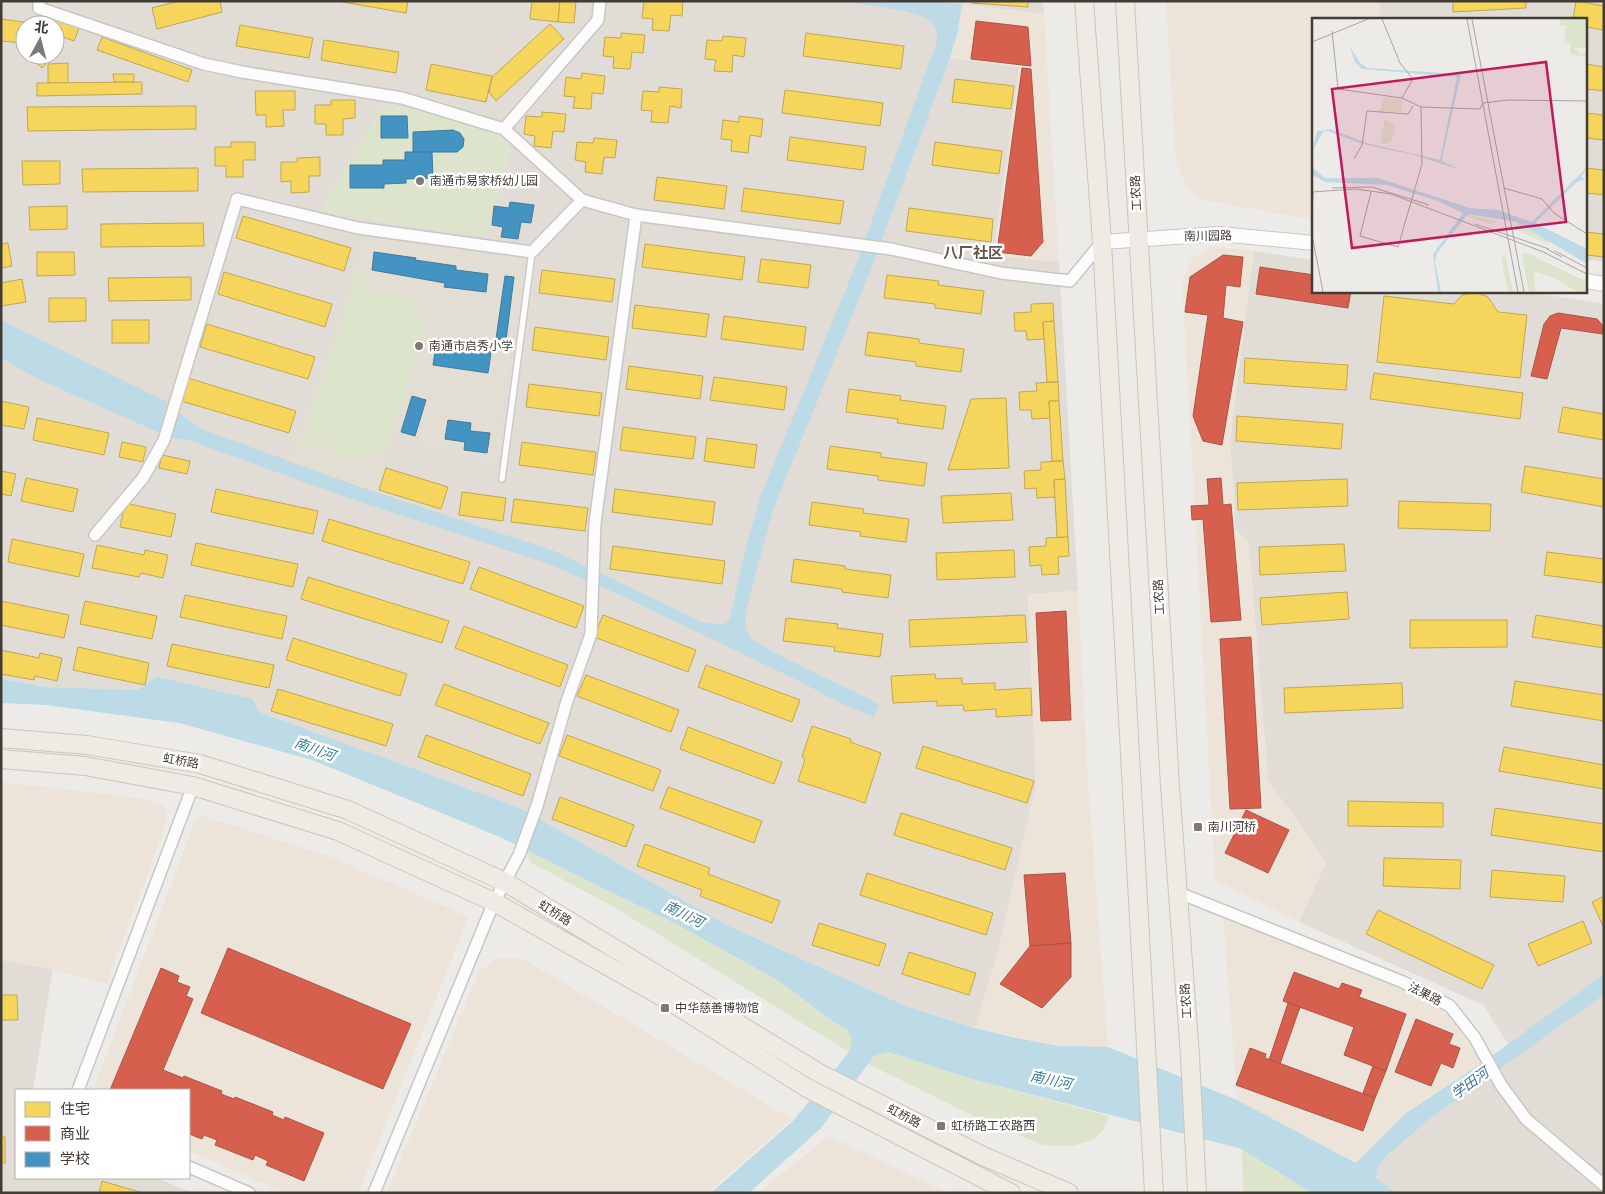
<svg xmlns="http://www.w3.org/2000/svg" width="1605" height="1194" viewBox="0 0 1605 1194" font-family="Signika,'Noto Sans SC',sans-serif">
  <rect width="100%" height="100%" fill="#edebe8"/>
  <g fill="#e1ddd6" fill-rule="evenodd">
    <path d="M1,1h1042l1,13 -82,-10 -12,54 70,9 -27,188 66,7 19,329 -50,3 8,190 -38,167 -23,77 -67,-21 -179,-81 -211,-119 -260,-95 -5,-13 -106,-14 -10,5 -90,-3 -46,-8zM25,25h30v30h-30zM407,107l88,26 16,17zM521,260l-25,202 -101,-31z"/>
    <path d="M1380,1h224v261l-18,-2v-241h-207z"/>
    <path d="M1254,251l60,9v31h208l82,13v670l-96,70 -25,-39 -184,-83 27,-60 -58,-82 -19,-236 -13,-15 -6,-89z"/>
    <path d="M1,960l52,9 -20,121h-17v88h141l36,15h-192z"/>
    <path d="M1604,995v198h-207l-21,-15 2,-10 5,-9 48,-41z"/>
  </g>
  <g fill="#ece3d9">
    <path d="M1166,1h214l-1,18h-65v201l-110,-20 -17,-12 -11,-26z"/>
    <path d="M962,4l82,10 15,248 -66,-7 26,-188 -69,-9 8,-27z"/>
    <path d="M1211,246l43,5 -24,189 6,89 13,15 19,236 58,82 -27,60 -82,-41 -2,-3 -33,-598 10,-21z"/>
    <path d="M1078,591l10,190 20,266 -49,-1 -84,-18 23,-77 38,-167 -8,-190z"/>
    <path d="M1,782l138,16 23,7 4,6 1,11 -61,162 -53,-15 -52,-9z"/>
    <path d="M203,816l128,41 133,58 4,4 -110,274h-73l-96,-42v-61h-96l103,-271z"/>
    <path d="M1223,916l11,2 188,80 28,17 32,48 -77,51 -48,49 -120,-63z"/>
    <path d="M498,958h19l13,5 262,156 -85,74h-320l92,-222z"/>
    <path d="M829,1136l119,57h-190z"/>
  </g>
  <path fill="#e3ded4" d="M364,236l157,24 -25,202 -101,-31 -19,61 -89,-31z"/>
  <g fill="#dce5cb" fill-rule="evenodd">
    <path d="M407,107l88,26 16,17 -25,87 -166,-25 61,-104zM381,116h26v21zM453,130l9,6 1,11 -10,6 -21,-1v26l-26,1 -1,4 -55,5v-23h33l22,-5v-8h8v-20z"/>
    <path d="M359,270l10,4 -7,22c33,-15 59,4 63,39l-36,107c-24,24 -57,26 -74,-7l-6,16 -10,-4z"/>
    <path d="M526,850l154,76 99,55 56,42 140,57 134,36 -5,13 -11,11 -22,6 -28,-1 -76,-32 -97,-48 -256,-158 -84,-45z"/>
    <path d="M1242,1149l69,44h-68z"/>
  </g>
  <g fill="#bddae7">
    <path d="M840,1h93l29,3 -4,27 -8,27 -79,211 -98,241 -27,100 -1,17 5,11 27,16 102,50 -5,13 -36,-15 -39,-21 -177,-85 -76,-33 -192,-63 -169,-61h-11l-134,-59 -39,-22v-38l162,80 38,29 159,58 192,63 152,73 20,1 5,-3 18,-77 14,-49 94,-228 82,-226c1,-9 -3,-18 -12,-23 -11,-8 -68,-14 -85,-17z"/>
    <path d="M157,677l96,22 6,13 259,95 211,119 179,81 67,21 42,10 42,8 49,1 129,53 119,63 49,-49 77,-51 122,-89v21l-173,123 -48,41 -5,9 -2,10 21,15h-86l-69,-44 -267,-69 -86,-28 -15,4 -53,72 -72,65h-38l82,-72 56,-69 3,-12 -4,-10 -13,-7 -56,-42 -99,-55 -180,-89 -188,-77 -133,-37 -133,-18 -45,-2v-24l46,8 90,3z"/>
  </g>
  <g fill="#f6d55c" stroke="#c0a751">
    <path d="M179,1h41l2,11 -65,17 -5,-21z"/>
    <path d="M337,1h71l-2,12z"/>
    <path d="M532,1h28l-2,21 -28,-3z"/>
    <path d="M560,1h16l-2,22 -16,-1z"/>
    <path d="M644,1h39l-1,15 -11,-1 -2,16 -17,-1 1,-11 -11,-1z"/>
    <path d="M972,1h56v6l-56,-4z"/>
    <path d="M1453,1h73v7l-73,4z"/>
    <path d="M1576,1l28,5v24l-18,-3v-8h-13z"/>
    <path d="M48,17l31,11 -5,13 -19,-7v-9h-10z"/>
    <path d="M1,19l23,3 -2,21 -21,-2z"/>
    <path d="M550,24l14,15 -68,62 -7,-9 3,-15z"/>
    <path d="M240,25l73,13 -4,20 -73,-12z"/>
    <path d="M621,33l24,2 -2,18 -11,-1 -2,17 -17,-1 1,-11 -11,-1 2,-19 16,1z"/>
    <path d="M806,33l98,13 -3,23 -98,-13z"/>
    <path d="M723,36l23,2 -2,19 -11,-2 -1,17 -18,-1 2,-11 -11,-1 2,-19 15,1z"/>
    <path d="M102,37l90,33 -4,12 -91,-32z"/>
    <path d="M324,40l75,12 -3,21 -75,-13z"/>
    <path d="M32,55h23l-13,13 -12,-11z"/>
    <path d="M68,63v20h-20v-19z"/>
    <path d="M431,64l61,12 -6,26 -60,-12z"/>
    <path d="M1586,64l18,3v24l-18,-2z"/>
    <path d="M582,73l23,3 -2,18 -11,-1 -1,16 -18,-1 2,-11 -11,-1 2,-19 15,2z"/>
    <path d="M113,74h21v8h-20z"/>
    <path d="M955,79l59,7 -3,23 -59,-7z"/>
    <path d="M142,82v12l-105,2v-13z"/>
    <path d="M659,87l23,2 -1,19 -11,-2 -2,17 -17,-1 1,-11 -11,-1 2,-19 16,1z"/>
    <path d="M785,90l98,13 -3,23 -98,-13z"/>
    <path d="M255,91h40v19h-12l1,16 -18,1v-12h-10z"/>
    <path d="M331,100h24v18l-12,1v16h-17v-11h-11v-19h16z"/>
    <path d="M196,106v23l-168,2 -1,-24z"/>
    <path d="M542,112l24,2 -2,18 -11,-1 -2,17 -17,-2 1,-10 -11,-2 2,-18 16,1z"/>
    <path d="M1586,113l18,2v25l-18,-2z"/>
    <path d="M739,116l24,3 -2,18 -11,-2 -2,18 -17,-2 1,-11 -11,-1 2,-19 16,2z"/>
    <path d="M790,137l76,10 -3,23 -76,-10z"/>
    <path d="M594,138l23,2 -2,18 -11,-1 -2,17 -17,-2 1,-10 -11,-2 2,-18 16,1z"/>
    <path d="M231,142h24v18h-12v17h-17v-11h-11v-19h16z"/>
    <path d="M935,142l67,9 -3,23 -67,-9z"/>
    <path d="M320,157v19h-11v16l-18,1v-12l-10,1v-20h16v-4z"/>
    <path d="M22,161h38v23l-37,1z"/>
    <path d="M198,168v23l-115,1 -1,-23z"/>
    <path d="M1586,168l18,2v25l-18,-2z"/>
    <path d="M657,177l70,9 -3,23 -70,-9z"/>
    <path d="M744,188l100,13 -4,23 -99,-13z"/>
    <path d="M67,206v23l-37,1 -1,-23z"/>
    <path d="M909,208l84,11 -2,23 -85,-11z"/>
    <path d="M243,216l108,32 -7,23 -108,-33z"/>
    <path d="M203,223l1,23 -103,1v-23z"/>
    <path d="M1586,232l18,2v23l-18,-2z"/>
    <path d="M8,243l4,23 -11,2v-24z"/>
    <path d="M645,244l100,13 -3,23 -100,-13z"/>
    <path d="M37,252h37l1,23 -38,1z"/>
    <path d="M761,259l50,6 -3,23 -50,-6z"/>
    <path d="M542,270l73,9 -3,23 -73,-9z"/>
    <path d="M224,272l108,32 -7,23 -107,-33z"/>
    <path d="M887,275l52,6 -1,4 46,6 -3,23 -46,-6v-4l-51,-6z"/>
    <path d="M191,277v23l-82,1 -1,-23z"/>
    <path d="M22,279l4,23 -25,4v-23z"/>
    <path d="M1475,292l13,5 10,15 29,3 -7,63 -143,-16 7,-66 70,8 8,-9z"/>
    <path d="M49,298h37v23l-37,1z"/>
    <path d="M1053,303l1,18 -11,1 1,17 -17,1 -1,-9h-11l-1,-18 17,-1v-8z"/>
    <path d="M635,305l74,9 -3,23 -74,-9z"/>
    <path d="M724,316l82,11 -3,23 -82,-11z"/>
    <rect x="112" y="320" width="37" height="23"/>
    <path d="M1054,321l4,61h-11l-4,-60z"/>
    <path d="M207,324l108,33 -7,22 -108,-32z"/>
    <path d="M535,327l74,10 -3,23 -74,-10z"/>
    <path d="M868,332l51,7v4l45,6 -3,23 -45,-6v-4l-51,-7z"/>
    <path d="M1245,358l103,7 -2,25 -102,-7z"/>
    <path d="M629,366l74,10 -3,23 -74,-10z"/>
    <path d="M1374,373l149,20 -3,26 -150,-20z"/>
    <path d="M714,377l73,10 -3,23 -74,-10z"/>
    <path d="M188,378l108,33 -7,22 -108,-32z"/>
    <path d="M1058,382l1,19h-10l1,17 -18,1 -1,-9h-11l-1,-18 18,-1 -1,-8z"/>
    <path d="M529,384l73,9 -3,23 -73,-9z"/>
    <path d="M849,389l52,7 -1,4 46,6 -3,23 -46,-6 1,-4 -52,-7z"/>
    <path d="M1006,398l3,70 -61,2 23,-71z"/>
    <path d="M1,401l28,6 -5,22 -23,-4z"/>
    <path d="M1049,401h10l4,60h-11z"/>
    <path d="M1563,407l41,7v26l-46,-8z"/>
    <path d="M1237,416l106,8 -2,25 -105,-8z"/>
    <path d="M37,418l72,15 -5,22 -71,-15z"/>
    <path d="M623,427l73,10 -3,22 -73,-9z"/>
    <path d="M707,438l50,7 -3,23 -50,-7z"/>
    <path d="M122,442l24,5 -3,15 -24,-5z"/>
    <path d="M522,442l74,10 -3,23 -74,-10z"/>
    <path d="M830,446l51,7v4l46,6 -3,23 -46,-6v-4l-51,-7z"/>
    <path d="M162,455l28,6 -3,13 -28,-6z"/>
    <path d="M1063,461l2,18 -11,1 1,17 -18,1 -1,-10 -11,1 -1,-18 17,-1v-8z"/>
    <path d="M1525,466l79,13v28l-83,-15z"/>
    <path d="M386,468l62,19 -7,22 -62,-19z"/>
    <path d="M1,471l15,3 -5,22 -10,-2z"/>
    <path d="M26,478l52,11 -5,23 -52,-11z"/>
    <path d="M1065,479l3,58 -11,1 -3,-58z"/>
    <path d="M1347,479l1,27 -110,4 -1,-27z"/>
    <path d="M216,489l102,22 -5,23 -102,-22z"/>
    <path d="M615,489l100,13 -3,23 -100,-13z"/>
    <path d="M462,492l44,6 -3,23 -44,-6z"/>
    <path d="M1011,493l2,27 -70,3 -2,-27z"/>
    <path d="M514,499l74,9 -3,23 -74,-9z"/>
    <path d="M1399,501l92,3 -1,27 -92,-3z"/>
    <path d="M812,502l52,7 -1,4 46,6 -3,23 -46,-6 1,-4 -52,-7z"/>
    <path d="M125,503l51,11 -5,23 -51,-10z"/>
    <path d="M329,519l141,43 -7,22 -141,-43z"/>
    <path d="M1068,537l1,19 -11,1 1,17 -17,1 -1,-10 -11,1 -1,-19 17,-1v-8z"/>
    <path d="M12,539l72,15 -5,23 -71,-15z"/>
    <path d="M196,543l102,21 -5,23 -102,-22z"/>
    <path d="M1344,544l2,27 -86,4 -1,-28z"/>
    <path d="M97,545l47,10 1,-5 23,5 -5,23 -22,-5 -2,4 -47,-9z"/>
    <path d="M613,546l112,15 -3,23 -112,-15z"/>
    <path d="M1014,550l1,27 -78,3 -1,-27z"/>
    <path d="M1547,552l57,7v24l-60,-8z"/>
    <path d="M794,559l51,7v3l46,6 -3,23 -46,-6v-3l-51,-7z"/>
    <path d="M479,567l105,39 -8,22 -106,-39z"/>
    <path d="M308,577l141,44 -7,22 -141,-44z"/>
    <path d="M1347,592l2,27 -87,6 -2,-27z"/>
    <path d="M185,595l102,21 -5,23 -102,-22z"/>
    <path d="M1,601l68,14 -5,23 -63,-13z"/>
    <path d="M85,601l72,15 -5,23 -72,-15z"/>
    <path d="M603,615l93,35 -8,22 -94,-35z"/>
    <path d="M1025,615l2,27 -117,5 -1,-27z"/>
    <path d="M1536,615l68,11v22l-72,-11z"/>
    <path d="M786,618l52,6 -1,4 46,6 -3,23 -46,-6 1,-4 -52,-6z"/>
    <path d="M1410,620h97v27l-97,1z"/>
    <path d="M464,626l104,39 -8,22 -105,-39z"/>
    <path d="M293,638l114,36 -7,22 -114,-36z"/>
    <path d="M172,644l102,21 -5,23 -102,-22z"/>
    <path d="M78,647l71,16 -4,22 -72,-15z"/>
    <path d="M1,650l38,8 1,-5 22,5 -5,23 -22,-5 -1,4 -33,-6z"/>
    <path d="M706,665l94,35 -8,22 -94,-35z"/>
    <path d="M935,674l1,5 26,-1v6l33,-1v7l36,-2 1,27 -36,2v-8l-32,2 -1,-6 -26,1v-5l-44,2 -2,-27z"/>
    <path d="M586,675l93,35 -8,22 -94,-36z"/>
    <path d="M1515,681l89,14v26l-93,-15z"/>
    <path d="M1402,683l1,25 -118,5 -1,-25z"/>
    <path d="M444,684l105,39 -9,21 -105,-39z"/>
    <path d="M278,689l115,35 -7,22 -115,-35z"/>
    <path d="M812,726l39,13 -1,3 31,11 -16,50 -67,-22 7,-22 -3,-2z"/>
    <path d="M688,727l94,35 -8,22 -94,-35z"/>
    <path d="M426,735l105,39 -8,22 -105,-39z"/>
    <path d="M567,735l94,35 -8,21 -94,-35z"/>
    <path d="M923,746l111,35 -7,22 -111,-35z"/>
    <path d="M1504,747l100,18v24l-105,-18z"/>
    <path d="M668,787l94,34 -8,22 -94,-35z"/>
    <path d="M560,797l74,28 -8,22 -74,-28z"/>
    <path d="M1348,801l95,2v24l-95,-1z"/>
    <path d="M1495,808l109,16v28l-113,-17z"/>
    <path d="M901,813l111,35 -7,22 -111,-35z"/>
    <path d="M645,844l65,24 -2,6 72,27 -8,22 -72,-27 2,-6 -65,-24z"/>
    <path d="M1384,858l77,2 -1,29 -77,-3z"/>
    <path d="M1492,870l73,6 -2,26 -73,-5z"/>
    <path d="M867,873l126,40 -7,22 -126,-40z"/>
    <path d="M1604,896v30h-1l-11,-24z"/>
    <path d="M1378,910l116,55 -12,24 -116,-55z"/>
    <path d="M1583,921l9,22 -54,23 -10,-22z"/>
    <path d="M819,923l67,21 -7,22 -67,-21z"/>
    <path d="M909,952l67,21 -7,22 -67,-21z"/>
    <path d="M1,995h16l1,25h-17z"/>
    <rect x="1" y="1137" width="4" height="26"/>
    <path d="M102,1181l41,12h-44z"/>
  </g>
  <g fill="#d6604d" stroke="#aa5546">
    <path d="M976,21l52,6 3,39 -60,-7z"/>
    <path d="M1022,68l9,1 12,173 -12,14 -34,-4z"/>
    <path d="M1223,255l20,2 -3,30 -14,-2 -3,33 20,4 -21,123 -19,-4 -10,-25 15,-101 -23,-3 5,-35z"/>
    <path d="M1260,267l54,8v16h37l-3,17 -92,-14z"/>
    <path d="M1558,313l39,6 7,8 -1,7 -42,-6 -14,51 -16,-3 13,-52 6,-8z"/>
    <path d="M1221,478l2,27 8,-1 10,116 -30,2 -8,-103 -11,1 -1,-14 18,-1 -2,-26z"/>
    <path d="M1066,611l5,109 -30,1 -5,-108z"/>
    <path d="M1251,637l10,171 -31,1 -10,-170z"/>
    <path d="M1246,810l43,20 -21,43 -43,-20z"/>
    <path d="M1065,873l6,70 -41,3 -6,-71z"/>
    <path d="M1071,943v34l-29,31 -42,-24 30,-38z"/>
    <path d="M228,948l183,76 -28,65 -182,-76z"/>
    <path d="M161,968l18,8 -2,6 13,5 -4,9 7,3 -30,71 20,8 1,-2 38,15 -1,3 13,5 1,-2 38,15 -1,3 12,5 1,-3 39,16 -20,48 -38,-16 2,-4 -13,-6 -2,5 -38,-15 2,-5 -13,-5 -2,4 -13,-5v-44h-79z"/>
    <path d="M1294,972l45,17 3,-6 20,7 -3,7 47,17 -20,57 -42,-16 10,-28 -71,-26z"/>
    <path d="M1288,1003l12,4 -20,57 -11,-4z"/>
    <path d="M1416,1019l37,15 -4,10 11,4 -7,20 -12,-5 -10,23 -36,-14z"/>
    <path d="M1250,1048l16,6 -1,4 110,40 -12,33 -127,-46z"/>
    <path d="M1373,1066l13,5 -11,27 -12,-5z"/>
  </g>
  <g fill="#4393c3" stroke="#437999">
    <path d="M381,116h26l1,22h-27z"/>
    <path d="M453,130l7,3 4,6 -1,8 -6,5h-44v-20z"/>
    <path d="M405,152h27l1,26 -27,1v4l-22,1v4h-34v-23h33v-5h22z"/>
    <path d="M510,202l24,3 -3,18 -10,-1 -3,17 -17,-2 2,-10 -11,-2 2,-19 15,2z"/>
    <path d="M374,252l42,6 -1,2 41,6v4l32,4 -2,18 -42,-5 1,-4 -73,-13z"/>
    <path d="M505,276l9,1 -8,63 -10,-1z"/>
    <path d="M437,339l55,7 -4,27 -55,-8z"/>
    <path d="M412,396l14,4 -11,36 -14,-4z"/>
    <path d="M448,420l23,3 -1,8 20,2 -3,20 -23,-3 1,-8 -20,-3z"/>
  </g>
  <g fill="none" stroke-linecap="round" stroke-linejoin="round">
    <g stroke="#c9c7c4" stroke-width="8">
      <path id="service" d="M502,479l30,-227"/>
    </g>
    <g stroke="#c9c7c4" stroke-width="14">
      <g id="minor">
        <path d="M39,1v7l165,56 38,8 160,26 102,31 78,71 54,15 255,34 110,24 69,8 32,-39"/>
        <path d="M504,129l94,-109 2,-19"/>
        <path d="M95,535l48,-57 21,-38 73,-241 121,29 174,24 50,-52"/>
        <path d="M1179,893l224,89 47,24 25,32 26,47 25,34 78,66"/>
        <path d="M78,1090l115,-304"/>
        <path d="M189,1167l60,26"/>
        <path d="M374,1193l120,-291 25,-47 18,-49 30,-105 24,-67 4,-111 41,-308"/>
      </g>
    </g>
    <g stroke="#c9c7c4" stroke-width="16">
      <g id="tertiary">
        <path d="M1102,242l117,-8 95,9"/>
        <path d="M1586,281l18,3"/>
      </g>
    </g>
    <g stroke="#cdc5b8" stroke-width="20">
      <g id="primary">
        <path d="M1084,1l18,241 52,951"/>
        <path d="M1125,1l45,785 20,270 7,137"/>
        <path d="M1,738l86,7 113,19 148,46 157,72 314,191 164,83 86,37"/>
        <path d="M1,759l84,7 108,20 145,45 156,71 174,98 139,88 204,105"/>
      </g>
    </g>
    <use href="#service" stroke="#fcfcfc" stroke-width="5.5"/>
    <use href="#minor" stroke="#fcfcfc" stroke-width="11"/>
    <use href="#tertiary" stroke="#fcfcfc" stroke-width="14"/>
    <use href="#primary" stroke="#eeeae4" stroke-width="18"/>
  </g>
  <g fill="#7e7974" stroke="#fff" stroke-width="2">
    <circle cx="420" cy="181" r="5"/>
    <circle cx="419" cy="346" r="5"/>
    <rect x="1193" y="822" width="10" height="10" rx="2.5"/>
    <rect x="660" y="1003" width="10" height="10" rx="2.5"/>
    <rect x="936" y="1121" width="10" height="10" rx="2.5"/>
  </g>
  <g text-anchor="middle" stroke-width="5" stroke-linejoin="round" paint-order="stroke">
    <g font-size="12" fill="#423c36" stroke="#fff" text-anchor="start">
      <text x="430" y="185">南通市易家桥幼儿园</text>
      <text x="429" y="350">南通市启秀小学</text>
      <text x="1208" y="831">南川河桥</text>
      <text x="675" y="1012">中华慈善博物馆</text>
      <text x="951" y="1130">虹桥路工农路西</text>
    </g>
    <g font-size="12" fill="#423c36" stroke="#fff">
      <text transform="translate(1136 193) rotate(-93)" y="4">工农路</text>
      <text transform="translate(1208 236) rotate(-1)" y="4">南川园路</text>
      <text transform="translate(1159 597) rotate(-93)" y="4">工农路</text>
      <text transform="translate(181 761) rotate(10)" y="4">虹桥路</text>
      <text transform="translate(555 913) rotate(32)" y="4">虹桥路</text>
      <text transform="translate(1425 994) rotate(27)" y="4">法果路</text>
      <text transform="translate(1186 1001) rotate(-94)" y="4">工农路</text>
      <text transform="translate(904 1116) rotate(28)" y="4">虹桥路</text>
    </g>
    <g font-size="14" font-style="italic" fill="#3b7999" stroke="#fff">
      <text transform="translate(315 749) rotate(20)" y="5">南川河</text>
      <text transform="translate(684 914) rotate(26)" y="5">南川河</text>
      <text transform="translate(1051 1080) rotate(12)" y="5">南川河</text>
      <text transform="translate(1470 1083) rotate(-36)" y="5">学田河</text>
    </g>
    <g font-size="15" font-weight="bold" fill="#63594e" stroke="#fff">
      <text x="973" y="258">八厂社区</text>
    </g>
  </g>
  <g transform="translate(1312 18)">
    <rect width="275" height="275" fill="#edebe8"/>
    <path d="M249,1h26v29h-13l6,6 7,-1v4l-17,-3v-11h-5v-8h5l-5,-1v-7l5,-1 -10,-1zM73,79l18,3 -2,12h-22zM73,101l10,7 -3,15 -5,3 -7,-1zM105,175l52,22 29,6 -8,3 -10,-3zM205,204l27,14 7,9 -30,-13zM213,234l62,30v10h-10l-23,-14 -21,-7 3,21h-7l-7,-36zM193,237l8,37h-5l-7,-35z" fill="#dce5cb"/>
    <path d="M37,27l11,18 7,5 94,6 -19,84 1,4 18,8 -47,-15 -51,-11 -39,-14 -12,22 5,-21 14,-2 35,14 74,17 17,-83 -95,-8 -7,-7zM0,144l2,7 11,9h53l92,30 27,2 35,12 55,-55 -6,11 6,1 -10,3 -42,41 52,26v15l-70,-42 -49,-8 -31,39 -2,9 6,30h-3l-5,-38 30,-41 -25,-12 -51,-16 -62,-3 -13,-7z" fill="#bddae7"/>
    <path fill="none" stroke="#a9a5a1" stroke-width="1" d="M70,1l18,44 13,16 -11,19M155,1l51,273M160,1l52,273M20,13l6,58 64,9 19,9 59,2 3,-6 25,-3 79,1M0,24l56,-23M42,141l8,-14 5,-34 41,3 5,-8M20,170l40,-1 57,18M192,170l38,11 12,14 33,21M0,174l44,-3 35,5 155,59M59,174l-11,44 38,11 24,-83 -1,-57M0,202l1,-28M163,206l74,25M0,217l11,57M235,231l15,8M243,233l32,17M233,235l42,21"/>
    <path fill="#c2185b" fill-opacity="0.15" stroke="#c2185b" stroke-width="2.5" d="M234,44l20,160 -214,26 -20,-159z"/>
    <rect width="275" height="275" fill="none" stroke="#423c36" stroke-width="2.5"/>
  </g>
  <rect width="1605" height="1194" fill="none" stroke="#423c36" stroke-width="5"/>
  <rect x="15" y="1089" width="175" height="90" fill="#ffffff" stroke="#b3b1af"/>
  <rect x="25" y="1102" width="25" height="15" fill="#f6d55c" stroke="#b3b1af"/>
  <text x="60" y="1114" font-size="15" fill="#423c36">住宅</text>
  <rect x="25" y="1126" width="25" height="15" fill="#d6604d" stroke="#b3b1af"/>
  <text x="60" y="1139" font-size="15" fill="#423c36">商业</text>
  <rect x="25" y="1152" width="25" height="15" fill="#4393c3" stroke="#b3b1af"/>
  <text x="60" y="1164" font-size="15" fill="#423c36">学校</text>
  <g transform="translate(40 40) rotate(7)"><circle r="24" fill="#ffffff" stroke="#b3b1af"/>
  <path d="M0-4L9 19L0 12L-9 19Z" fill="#7e7974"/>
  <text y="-8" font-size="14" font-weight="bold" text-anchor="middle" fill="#423c36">北</text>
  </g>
</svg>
